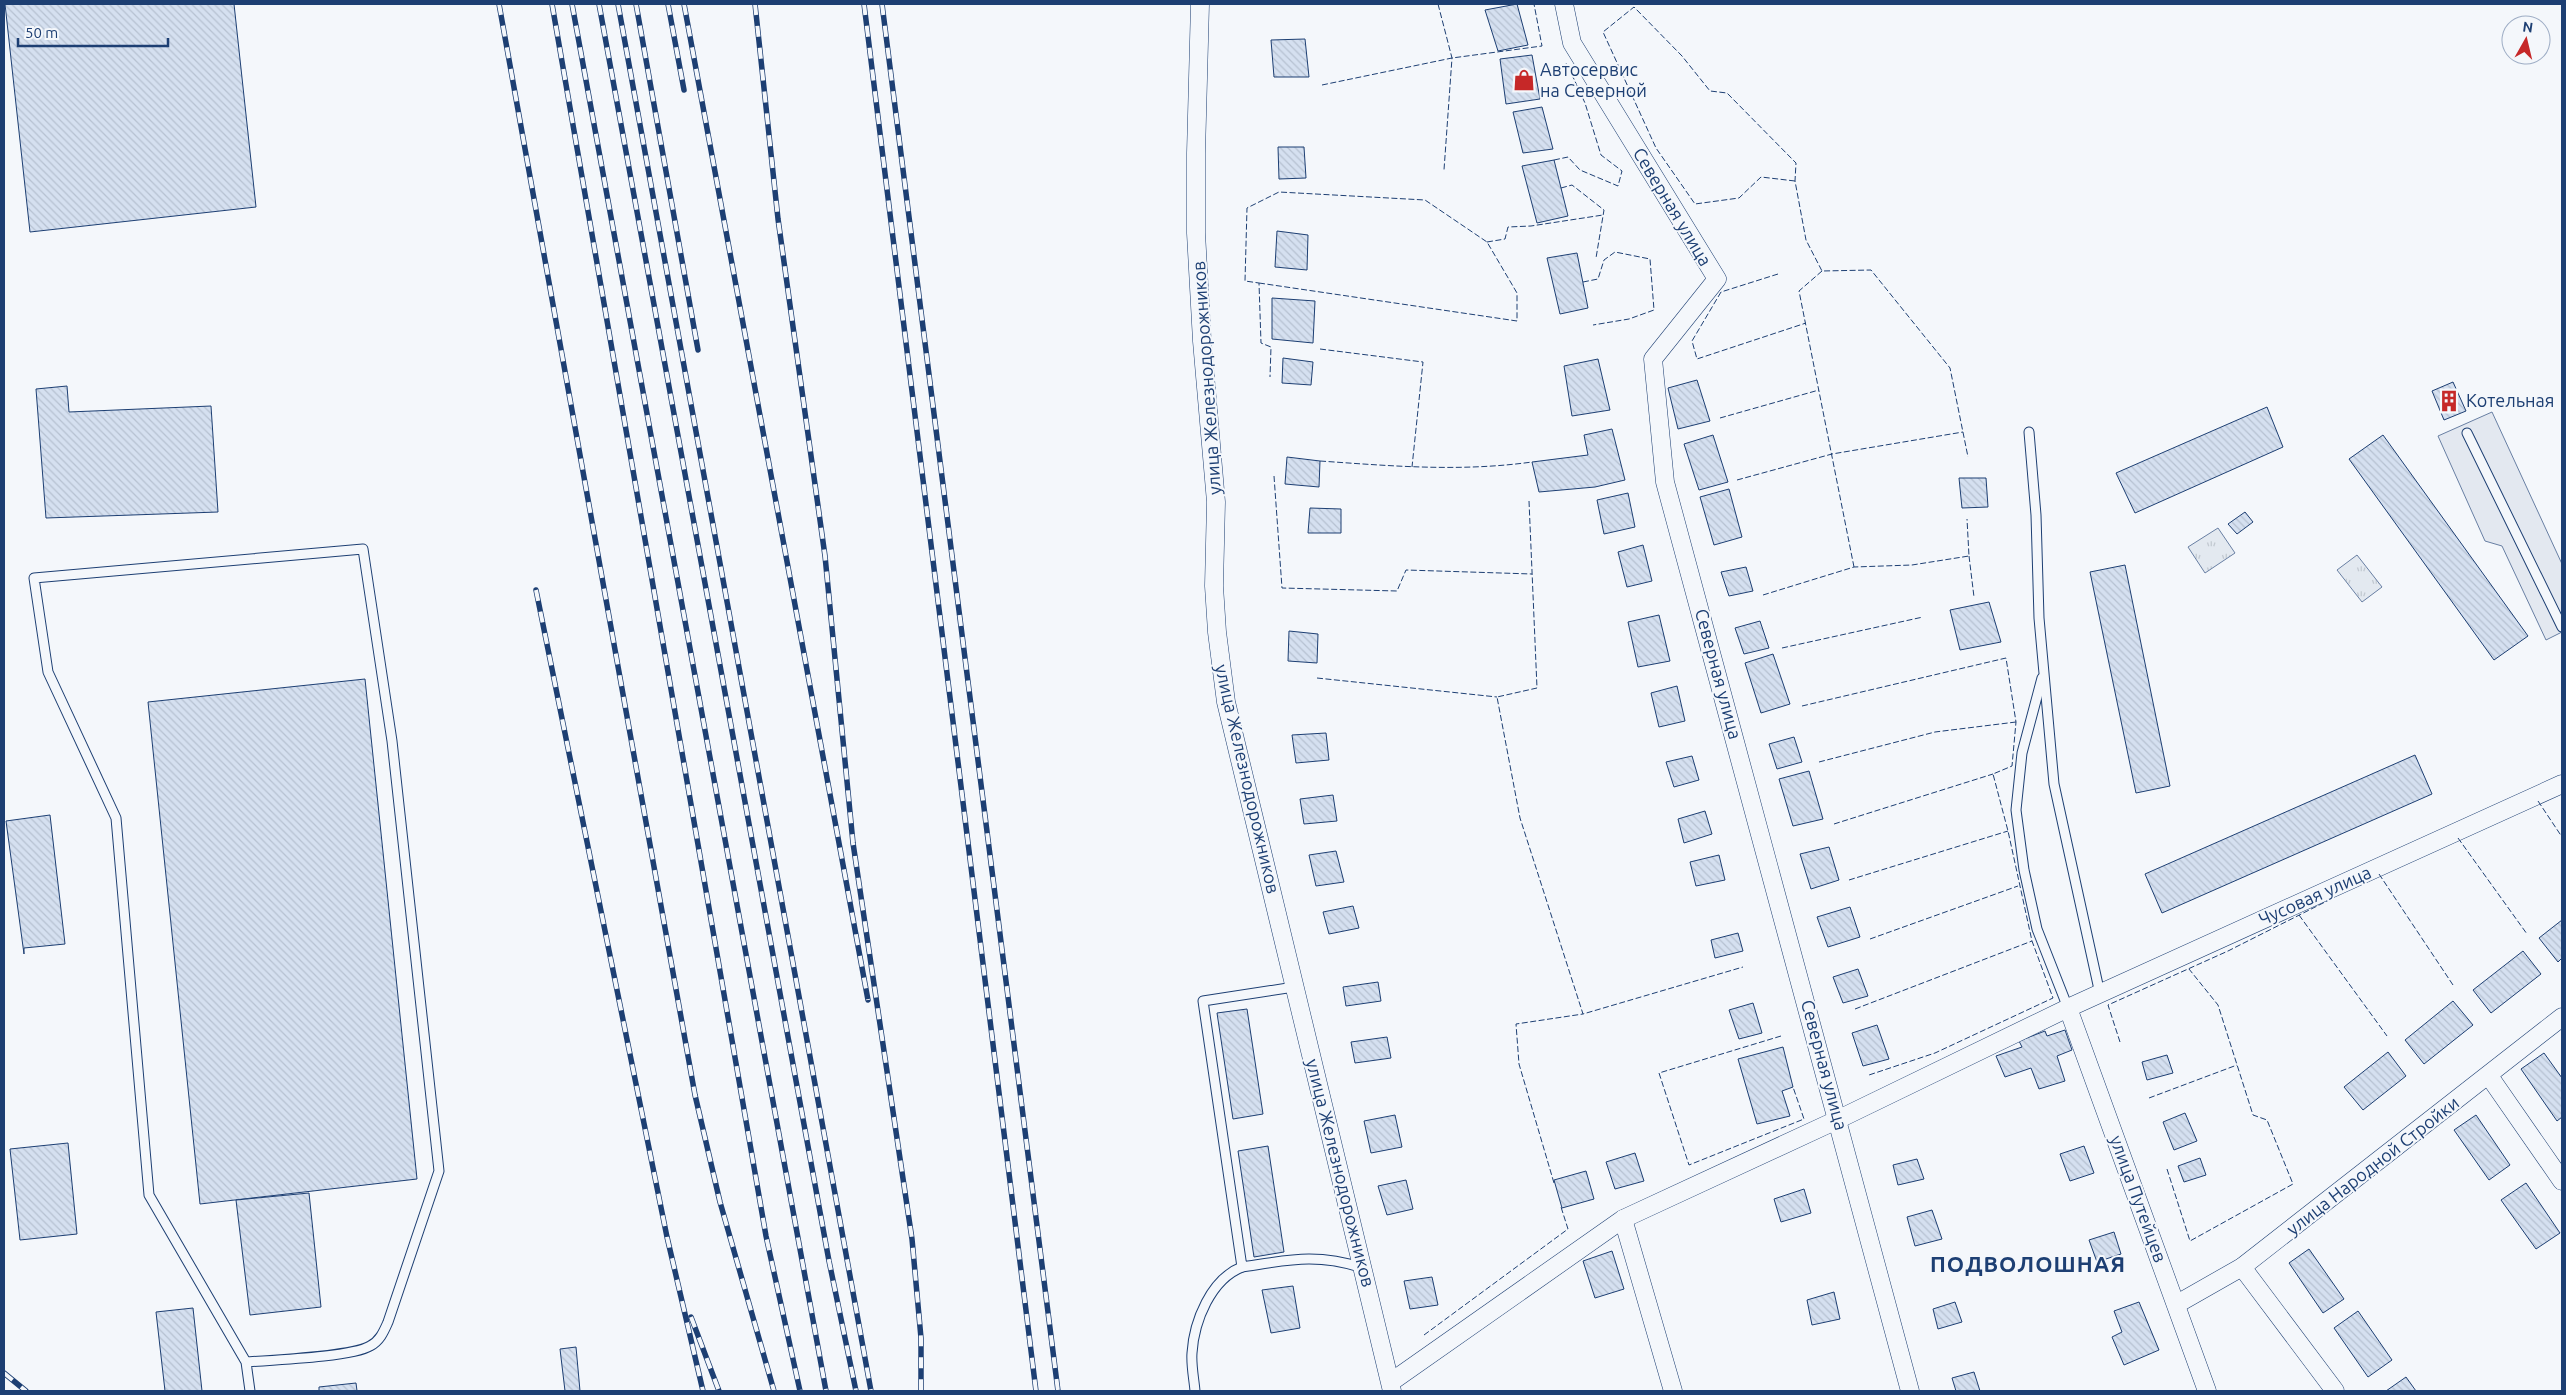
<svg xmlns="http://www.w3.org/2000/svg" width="2566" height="1395" viewBox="0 0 2566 1395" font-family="Ubuntu,sans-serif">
  <defs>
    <pattern id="park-tufts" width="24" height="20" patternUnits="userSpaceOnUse" patternTransform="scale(1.25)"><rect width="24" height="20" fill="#e3e9f0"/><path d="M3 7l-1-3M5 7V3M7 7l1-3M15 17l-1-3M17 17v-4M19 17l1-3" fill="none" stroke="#c2c9d1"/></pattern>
    <pattern id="building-back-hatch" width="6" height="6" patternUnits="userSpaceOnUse" patternTransform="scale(1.25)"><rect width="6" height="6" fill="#d5e0f0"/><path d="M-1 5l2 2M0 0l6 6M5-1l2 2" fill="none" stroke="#b6c1d1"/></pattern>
  </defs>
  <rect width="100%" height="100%" fill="#f4f7fb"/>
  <g fill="url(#park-tufts)" stroke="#687fa3">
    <path d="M2218,528l17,25 -30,20 -17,-26z"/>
    <path d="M2357,555l25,32 -20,15 -25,-32z"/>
  </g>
  <path fill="#e3e8f0" stroke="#687fa3" d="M2492,412l70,152v68l-16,8 -44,-94 -17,-5 -47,-105z"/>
  <g fill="url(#building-back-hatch)" stroke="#1d3f73">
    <path d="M5,4h229l22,203 -226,25z"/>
    <path d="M1517,4l11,41 -30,6 -13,-41z"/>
    <path d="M1305,39l4,38h-35l-3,-37z"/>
    <path d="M1532,55l8,44 -34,5 -6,-45z"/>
    <path d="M1542,107l11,42 -30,4 -10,-41z"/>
    <path d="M1278,147h26l2,31 -27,1z"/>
    <path d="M1554,160l14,56 -31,7 -15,-57z"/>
    <path d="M1277,231l31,4 -1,35 -32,-3z"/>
    <path d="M1577,253l11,55 -28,6 -13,-56z"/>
    <path d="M1272,298l43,3 -2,42 -41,-4z"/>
    <path d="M1283,358l30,4 -2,23 -29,-2z"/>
    <path d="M1598,359l12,51 -38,6 -8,-50z"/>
    <path d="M1697,380l13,41 -32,8 -10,-41z"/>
    <path d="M2453,382l13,29 -22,9 -12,-29z"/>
    <path d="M67,386l2,26 142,-6 7,106 -172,6 -10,-129z"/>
    <path d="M2267,407l16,40 -148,66 -19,-40z"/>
    <path d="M1612,429l13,51 -30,7 -56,5 -7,-30 56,-7 -4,-20z"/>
    <path d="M1713,435l15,47 -29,8 -15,-46z"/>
    <path d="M2383,435l145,201 -34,24 -145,-201z"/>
    <path d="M1287,457l33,4 -1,26 -34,-3z"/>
    <path d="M1959,478h27l2,29 -26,1z"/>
    <path d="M1729,489l13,48 -28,8 -14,-48z"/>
    <path d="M1628,493l7,34 -31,7 -7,-34z"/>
    <path d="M1310,508l31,1v24h-33z"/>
    <path d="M2245,512l8,10 -16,12 -9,-10z"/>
    <path d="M1643,545l9,36 -25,6 -9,-35z"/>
    <path d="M2125,565l45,221 -34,7 -46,-221z"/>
    <path d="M1746,567l7,24 -24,5 -8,-24z"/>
    <path d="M1989,602l12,40 -41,8 -10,-40z"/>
    <path d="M1659,615l11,46 -32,6 -10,-45z"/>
    <path d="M1760,621l9,27 -25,6 -9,-26z"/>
    <path d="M1289,631l29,3 -1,29 -29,-2z"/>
    <path d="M1773,654l17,50 -29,9 -16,-50z"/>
    <path d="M365,679l52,500 -217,25 -52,-502z"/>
    <path d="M1677,686l8,35 -26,6 -8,-34z"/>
    <path d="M1326,733l3,27 -33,3 -4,-28z"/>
    <path d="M1794,737l8,25 -25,7 -8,-25z"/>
    <path d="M2415,755l17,39 -270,119 -17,-39z"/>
    <path d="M1692,756l7,24 -25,7 -8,-25z"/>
    <path d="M1809,771l14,48 -30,7 -14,-47z"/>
    <path d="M1333,795l4,26 -33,3 -4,-25z"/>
    <path d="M1705,811l7,23 -28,9 -6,-24z"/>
    <path d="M50,815l15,129 -41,4v6l-18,-133z"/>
    <path d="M1829,847l10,33 -28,9 -11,-35z"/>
    <path d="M1336,851l8,31 -28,4 -7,-31z"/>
    <path d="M1719,855l6,25 -29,6 -6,-24z"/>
    <path d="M1353,906l6,22 -30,6 -6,-22z"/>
    <path d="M1850,907l10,30 -32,10 -11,-30z"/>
    <path d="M2562,920v38l-4,4 -19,-24z"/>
    <path d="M1738,933l5,18 -28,7 -4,-18z"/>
    <path d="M2523,951l18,23 -50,39 -18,-23z"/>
    <path d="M1858,969l10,27 -25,7 -10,-26z"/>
    <path d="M1378,982l3,19 -35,5 -3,-19z"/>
    <path d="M2453,1001l20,24 -49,39 -19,-24z"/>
    <path d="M1753,1003l9,30 -23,6 -10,-29z"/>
    <path d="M1247,1009l16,105 -30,5 -16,-106z"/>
    <path d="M1877,1025l12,34 -26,7 -11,-33z"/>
    <path d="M2065,1030l7,20 -15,6 8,25 -26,8 -8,-21 -26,9 -9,-21 26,-9 -3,-6 26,-10 2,5z"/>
    <path d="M1387,1037l4,21 -36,5 -4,-21z"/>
    <path d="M1783,1047l10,40 -11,4 8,25 -33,8 -19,-65z"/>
    <path d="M2388,1052l18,24 -43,34 -19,-23z"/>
    <path d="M2544,1053l18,25v39l-5,4 -36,-52z"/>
    <path d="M2167,1055l6,18 -26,7 -5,-18z"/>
    <path d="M2185,1113l12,28 -23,9 -11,-28z"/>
    <path d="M1395,1115l7,32 -31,6 -7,-32z"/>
    <path d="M2476,1115l34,50 -21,15 -35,-50z"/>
    <path d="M68,1143l9,91 -57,6 -10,-91z"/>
    <path d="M1268,1146l16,106 -30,5 -16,-106z"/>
    <path d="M2084,1146l10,27 -24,8 -10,-27z"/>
    <path d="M1635,1153l9,28 -29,8 -9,-27z"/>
    <path d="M2200,1158l6,17 -22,7 -6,-16z"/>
    <path d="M1917,1159l7,20 -26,6 -5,-20z"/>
    <path d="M1586,1171l8,28 -32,9 -8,-28z"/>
    <path d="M1406,1180l7,29 -26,6 -9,-29z"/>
    <path d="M2526,1183l34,50 -24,16 -35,-49z"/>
    <path d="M1804,1189l7,24 -30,9 -7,-23z"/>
    <path d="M309,1193l12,114 -71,8 -14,-115z"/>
    <path d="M1932,1210l10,29 -27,7 -8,-29z"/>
    <path d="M2114,1232l7,22 -24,8 -8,-22z"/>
    <path d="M2309,1249l35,50 -21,14 -34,-50z"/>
    <path d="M1612,1251l12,38 -29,9 -12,-37z"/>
    <path d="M1432,1277l6,28 -28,4 -6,-28z"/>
    <path d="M1293,1286l7,42 -29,5 -9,-43z"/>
    <path d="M1834,1292l6,27 -28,6 -5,-25z"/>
    <path d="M1955,1302l7,20 -24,7 -5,-20z"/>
    <path d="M2139,1302l20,48 -35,15 -12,-28 10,-5 -8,-21z"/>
    <path d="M193,1308l9,83h-37l-9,-79z"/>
    <path d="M2358,1311l34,49 -24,17 -34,-49z"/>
    <path d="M576,1347l4,44h-15l-5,-42z"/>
    <path d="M1974,1372l6,19h-24l-4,-13z"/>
    <path d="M2406,1377l10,14h-30z"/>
    <path d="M356,1383l1,8h-38v-4z"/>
  </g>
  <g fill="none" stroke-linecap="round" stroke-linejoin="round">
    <g stroke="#1d3f73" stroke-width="11">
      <g id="lane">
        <path d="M2029,432l7,83 3,103 15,166 46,210"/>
        <path d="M2467,433l95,194"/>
        <path d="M2042,678l-20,75 -6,57 8,60 13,59 31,79"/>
        <path d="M1294,987l-91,14 39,266c47,-7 74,-14 121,1"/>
        <path d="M246,1362c26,-2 106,-5 124,-16 10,-5 14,-15 18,-24l51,-151 -47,-430 -29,-192 -329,29 14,94 68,146 33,377 97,167 4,29"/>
        <path d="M1195,1391c-1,-12 -4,-26 -3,-38 2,-32 19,-74 50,-86"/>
      </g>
    </g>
    <g stroke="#1d3f73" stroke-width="19">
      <g id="street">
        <path d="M1200,4l-4,149v80l6,108 14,161 -2,84 3,46 9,70 166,689"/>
        <path d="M1564,4l8,39 145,236 -64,80 12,123 245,909"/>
        <path d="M2068,1008l139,383"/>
        <path d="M2489,1076l73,105"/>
        <path d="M1623,1219l50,172"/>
        <path d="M2242,1267l93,124"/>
        <path d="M2177,1304l65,-37 320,-250"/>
        <path d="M1391,1382l232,-163 216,-100 229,-111 494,-224"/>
      </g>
    </g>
    <use href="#lane" stroke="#f4f7fb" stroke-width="9"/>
    <use href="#street" stroke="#f4f7fb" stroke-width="18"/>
    <g stroke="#1d3f73" stroke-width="5.5">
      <g id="rail">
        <path d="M499,4l196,1091 25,107 54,189"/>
        <path d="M552,4l214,1232 34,155"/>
        <path d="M572,4l254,1387"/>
        <path d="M599,4l230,1257 27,130"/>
        <path d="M618,4l253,1387"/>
        <path d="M636,4l62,346"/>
        <path d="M668,4l16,86"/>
        <path d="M684,4l184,996"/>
        <path d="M755,4l23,215 47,337 28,287 59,396 9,99v53"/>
        <path d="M864,4l172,1387"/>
        <path d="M882,4l176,1387"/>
        <path d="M536,590l131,647 36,154"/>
        <path d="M691,1317l28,74"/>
        <path d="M4,1373l22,18"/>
      </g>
    </g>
    <use href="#rail" stroke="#f4f7fb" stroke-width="4" stroke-dasharray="11" stroke-linecap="butt"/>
    <g stroke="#1d3f73" stroke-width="1" stroke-dasharray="6 2.5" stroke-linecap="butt">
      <path d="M1438,4l14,54 -8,112"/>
      <path d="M1322,85l130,-27 90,-12 -8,-42"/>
      <path d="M1554,160l14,-3 12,13 38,16 4,-15 -21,-16 -16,-52 -18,-39 -12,3"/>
      <path d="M1795,181l-34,-4 -22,21 -44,6 -39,-56 -53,-116 31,-25 48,49 28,35 17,2 69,70 -1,18 11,59 16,31 49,-1 79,98 18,89"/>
      <path d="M1561,188l11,-3 32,25 -8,48"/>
      <path d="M1487,242l18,-3 3,-12 23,-1 72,-11"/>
      <path d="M1822,271l-23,20 55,276"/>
      <path d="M1778,274l-57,18 -29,49 5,18 109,-36"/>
      <path d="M1583,282l15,-3 6,-19 11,-8 35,7 4,51 -25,9 -36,6"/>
      <path d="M1259,283l258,38v-28l-30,-51 -62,-42 -146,-8 -32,16 -2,73 14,2 2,60 10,4 -1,30"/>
      <path d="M1320,349l103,13 -11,105"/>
      <path d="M1720,418l99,-28"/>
      <path d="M1320,461c72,5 140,11 212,1"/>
      <path d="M1274,476l8,112 115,3 9,-21 126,4"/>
      <path d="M1737,480l95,-26 131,-22"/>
      <path d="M1529,501l8,187 -40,9 23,121 63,196 160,-47"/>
      <path d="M1969,556l5,41"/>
      <path d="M1763,595l91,-28 58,-2 57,-9 -2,-37"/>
      <path d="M1782,648l141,-31"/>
      <path d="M1317,678l180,19"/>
      <path d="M1802,706l204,-48 10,64 -4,44 -19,8 15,57 24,110 21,57 -118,55 -66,22"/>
      <path d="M1819,762l116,-30 81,-10"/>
      <path d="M2538,801l24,36"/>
      <path d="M1834,824l159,-50"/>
      <path d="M2458,838l69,96"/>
      <path d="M2379,874l74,111"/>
      <path d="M1849,880l159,-49"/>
      <path d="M2299,915l88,121"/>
      <path d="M1870,939l148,-53"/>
      <path d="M1855,1009l177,-68"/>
      <path d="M1781,1036l-122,37 30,92 115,-46 -11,-32"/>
      <path d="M2120,1042l-12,-37 120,-54 107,-54"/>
      <path d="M2149,1098l88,-33"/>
      <path d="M2167,1169l23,72 103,-57 -26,-64 -14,-5 -35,-110 -29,-36"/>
      <path d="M1554,1183l-35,-119 -3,-40 67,-10"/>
      <path d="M1424,1335l144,-106 -7,-22"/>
    </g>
  </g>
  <defs>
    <g id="shop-bare" transform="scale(1.725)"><path d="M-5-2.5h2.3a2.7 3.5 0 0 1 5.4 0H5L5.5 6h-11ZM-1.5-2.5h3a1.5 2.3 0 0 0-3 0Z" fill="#c62828" stroke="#f4f7fb" stroke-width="2.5" paint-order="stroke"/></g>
    <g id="building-bare" transform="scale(1.725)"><path d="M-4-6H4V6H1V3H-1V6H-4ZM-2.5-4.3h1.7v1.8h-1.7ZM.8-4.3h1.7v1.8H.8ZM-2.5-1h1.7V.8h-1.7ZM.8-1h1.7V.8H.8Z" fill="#c62828" stroke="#f4f7fb" stroke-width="2.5" paint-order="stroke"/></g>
  </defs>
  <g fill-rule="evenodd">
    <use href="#shop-bare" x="1524" y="80"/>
    <use href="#building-bare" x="2449" y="401"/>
  </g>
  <g text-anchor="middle" stroke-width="4" stroke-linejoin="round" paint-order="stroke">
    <g font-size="18" fill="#1d3f73" stroke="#f4f7fb" text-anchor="start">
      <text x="1540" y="76">Автосервис<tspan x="1540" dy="21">на Северной</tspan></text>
      <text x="2466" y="407">Котельная</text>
    </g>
    <g font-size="18" fill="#1d3f73" stroke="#f4f7fb">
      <text transform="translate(1672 207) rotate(59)" y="6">Северная улица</text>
      <text transform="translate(1207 378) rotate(-94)" y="6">улица Железнодорожников</text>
      <text transform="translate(1718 674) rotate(75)" y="6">Северная улица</text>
      <text transform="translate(1247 779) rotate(77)" y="6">улица Железнодорожников</text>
      <text transform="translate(2315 896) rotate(-24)" y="6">Чусовая улица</text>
      <text transform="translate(1824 1065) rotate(75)" y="6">Северная улица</text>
      <text transform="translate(2373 1166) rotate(-38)" y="6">улица Народной Стройки</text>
      <text transform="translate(1340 1173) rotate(76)" y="6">улица Железнодорожников</text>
      <text transform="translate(2138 1199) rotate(70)" y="6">улица Путейцев</text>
    </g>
    <g font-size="22" font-weight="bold" letter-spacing="1" fill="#1d3f73" stroke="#f4f7fb">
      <text x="2028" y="1272">ПОДВОЛОШНАЯ</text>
    </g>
  </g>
  <rect width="2566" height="1395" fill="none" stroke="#1d3f73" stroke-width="10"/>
  <g transform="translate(2526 40) rotate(8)"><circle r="24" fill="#f4f7fb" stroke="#9eadc5"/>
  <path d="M0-4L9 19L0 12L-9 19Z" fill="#c62828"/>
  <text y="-8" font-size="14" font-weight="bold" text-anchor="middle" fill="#1d3f73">N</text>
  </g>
  <path d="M18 38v8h150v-8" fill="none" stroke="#1d3f73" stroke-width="2.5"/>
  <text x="25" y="38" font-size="15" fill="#1d3f73" stroke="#f4f7fb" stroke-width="4" paint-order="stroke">50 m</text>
</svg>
